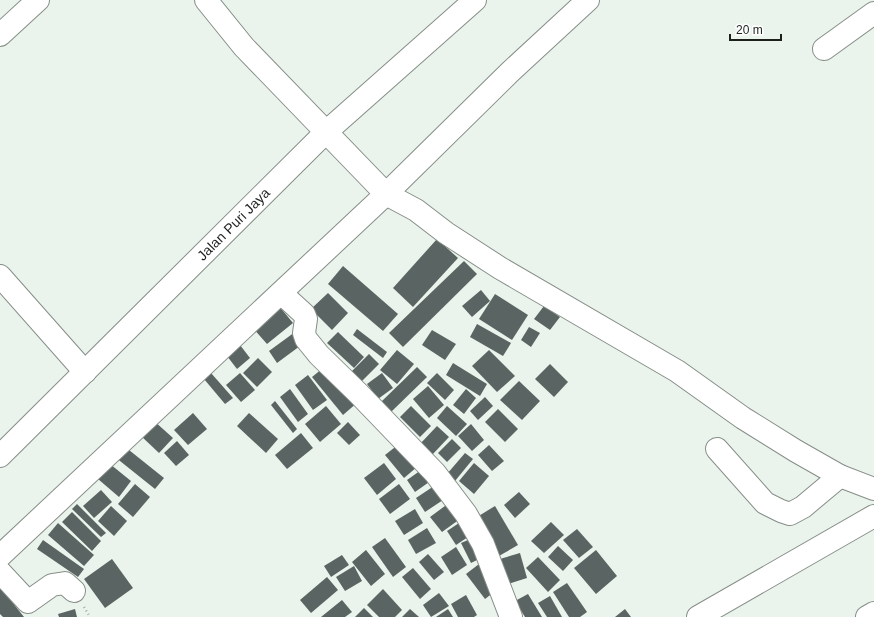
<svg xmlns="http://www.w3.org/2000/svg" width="874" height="617" viewBox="0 0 874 617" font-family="Arial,sans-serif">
  <rect width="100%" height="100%" fill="#ebf4ec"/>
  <g fill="#5a6462">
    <path d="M437,239l21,19 -45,49 -20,-19z"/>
    <path d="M464,261l13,13 -74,73 -14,-14z"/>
    <path d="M343,266l55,48 -15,17 -55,-47z"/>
    <path d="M481,290l9,11 -18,16 -10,-11z"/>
    <path d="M328,293l20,20 -16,17 -21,-21z"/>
    <path d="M495,294l33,21 -16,25 -33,-21z"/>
    <path d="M279,306l14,17 -26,21 -14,-16z"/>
    <path d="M544,306l16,11 -10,13 -16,-11z"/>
    <path d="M477,324l34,19 -8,13 -33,-19z"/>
    <path d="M529,327l11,6 -9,14 -10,-7z"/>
    <path d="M357,329l30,23 -4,6 -30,-23z"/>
    <path d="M432,330l24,14 -11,16 -23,-15z"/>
    <path d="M295,332l9,11 -27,20 -8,-12z"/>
    <path d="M338,332l26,25 -10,11 -27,-25z"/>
    <path d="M240,345l10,13 -13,11 -10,-13z"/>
    <path d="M397,350l17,14 -17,20 -17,-14z"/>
    <path d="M489,350l26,26 -18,16 -25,-26z"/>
    <path d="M369,354l10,10 -24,24 -10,-10z"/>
    <path d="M258,358l14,14 -15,15 -14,-14z"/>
    <path d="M453,363l34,21 -7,12 -34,-21z"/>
    <path d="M328,364l30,38 -15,13 -31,-38z"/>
    <path d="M550,364l18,18 -14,15 -19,-18z"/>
    <path d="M417,367l10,10 -36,35 -10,-10z"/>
    <path d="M211,373l22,25 -8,6 -21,-25z"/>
    <path d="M240,373l15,17 -14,12 -15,-17z"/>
    <path d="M382,373l11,15 -15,11 -11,-15z"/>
    <path d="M437,373l17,17 -9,10 -18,-17z"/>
    <path d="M308,375l19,25 -14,10 -18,-25z"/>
    <path d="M519,381l21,20 -18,19 -22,-20z"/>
    <path d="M428,386l16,19 -15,13 -16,-19z"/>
    <path d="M290,389l18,25 -10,8 -18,-25z"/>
    <path d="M466,389l10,9 -12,16 -11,-9z"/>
    <path d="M485,397l8,9 -15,14 -8,-9z"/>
    <path d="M275,401l22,28 -4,4 -22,-28z"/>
    <path d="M326,406l15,18 -21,18 -15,-18z"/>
    <path d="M411,406l20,20 -11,11 -20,-20z"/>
    <path d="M447,406l20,18 -11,12 -19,-18z"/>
    <path d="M498,409l20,20 -13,13 -20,-20z"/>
    <path d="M193,413l14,16 -19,16 -14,-15z"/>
    <path d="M249,413l29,26 -12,14 -29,-27z"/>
    <path d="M153,420l20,18 -14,15 -19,-18z"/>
    <path d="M348,422l12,13 -11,10 -12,-12z"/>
    <path d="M471,424l13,16 -12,11 -14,-15z"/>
    <path d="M437,426l12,11 -17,18 -12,-11z"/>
    <path d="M301,433l12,15 -26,21 -12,-14z"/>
    <path d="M452,439l9,9 -14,14 -9,-9z"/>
    <path d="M177,441l12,14 -13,11 -12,-13z"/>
    <path d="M399,444l18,23 -13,11 -19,-23z"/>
    <path d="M489,445l15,16 -12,10 -14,-16z"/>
    <path d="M124,446l40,32 -9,11 -40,-32z"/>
    <path d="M465,453l8,6 -18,22 -8,-7z"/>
    <path d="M384,463l12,16 -19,16 -13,-17z"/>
    <path d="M474,463l15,13 -15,18 -15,-13z"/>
    <path d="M110,464l21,17 -12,16 -21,-18z"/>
    <path d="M424,468l8,12 -17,12 -8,-12z"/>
    <path d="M135,484l15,13 -17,20 -15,-13z"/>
    <path d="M399,484l11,15 -20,15 -11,-15z"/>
    <path d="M437,484l9,14 -21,14 -9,-14z"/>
    <path d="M101,490l11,12 -18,16 -11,-12z"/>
    <path d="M519,492l11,12 -15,14 -11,-13z"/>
    <path d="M449,503l11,16 -18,13 -12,-15z"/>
    <path d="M77,504l29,29 -5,4 -29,-28z"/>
    <path d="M111,506l16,15 -13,15 -16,-15z"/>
    <path d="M495,506l23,39 -19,11 -22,-39z"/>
    <path d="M415,509l8,14 -19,12 -9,-14z"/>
    <path d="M72,512l29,29 -9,10 -30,-29z"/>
    <path d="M462,521l9,14 -15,10 -9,-14z"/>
    <path d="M551,522l13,13 -20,18 -13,-12z"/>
    <path d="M58,523l36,32 -10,11 -36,-31z"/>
    <path d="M427,528l9,15 -20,11 -8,-14z"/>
    <path d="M577,529l16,18 -14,11 -16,-18z"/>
    <path d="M475,537l10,19 -14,7 -10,-20z"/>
    <path d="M385,538l21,29 -13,10 -21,-30z"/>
    <path d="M43,540l41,29 -6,8 -41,-28z"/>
    <path d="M558,546l15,14 -10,11 -15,-14z"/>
    <path d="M456,547l11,18 -15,10 -11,-18z"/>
    <path d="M366,550l19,24 -14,12 -19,-24z"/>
    <path d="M596,550l21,26 -21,18 -22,-26z"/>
    <path d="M520,553l7,25 -19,6 -8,-25z"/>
    <path d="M428,554l16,18 -10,8 -15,-18z"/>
    <path d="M342,555l7,10 -18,12 -7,-11z"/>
    <path d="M538,557l22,23 -12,12 -22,-24z"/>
    <path d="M112,559l21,29 -28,20 -21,-29z"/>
    <path d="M479,564l19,25 -13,10 -19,-25z"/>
    <path d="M354,566l8,15 -17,10 -9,-14z"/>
    <path d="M413,568l18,21 -11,10 -18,-22z"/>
    <path d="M327,577l11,13 -27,23 -11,-13z"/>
    <path d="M567,583l20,29 -7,5h-11l-16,-25z"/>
    <path d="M1,588l23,29h-21l-3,-3v-25z"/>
    <path d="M383,589l19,21 -7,7h-16l-12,-12z"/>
    <path d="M439,593l10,13 -18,11 -8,-12z"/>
    <path d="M528,594l14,23h-17l-10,-16z"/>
    <path d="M466,595l11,20 -3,2h-16l-7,-13z"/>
    <path d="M550,596l12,21h-15l-9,-14z"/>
    <path d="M342,600l10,12 -7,5h-24z"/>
    <path d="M364,608l9,9h-18z"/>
    <path d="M75,609l2,8h-18l-1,-3z"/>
    <path d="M410,609l9,8h-17z"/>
    <path d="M448,609l5,8h-17z"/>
    <path d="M625,609l6,8h-16z"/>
  </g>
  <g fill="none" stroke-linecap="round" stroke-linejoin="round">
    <g stroke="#868e88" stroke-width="24">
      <g id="minor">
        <path d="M206,0l38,47 142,147 30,16 30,23 54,35 177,103 66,47 53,33 44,25 34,13"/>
        <path d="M0,35l38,-35"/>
        <path d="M824,49l50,-36"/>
        <path d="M0,276l85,96"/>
        <path d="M281,293l23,21 2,5 -2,14 2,6 13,16 39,38 77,80 31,41 17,30 28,73"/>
        <path d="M717,449l48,54 16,8 9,3 13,-7 37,-31"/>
        <path id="s1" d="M0,456l326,-324 149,-132"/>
        <path d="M0,556l386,-362 124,-122 78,-72"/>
        <path d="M0,572l28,30 24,-17 13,-2 9,8"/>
        <path d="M698,617l176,-101"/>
        <path d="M867,617l7,-4"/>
      </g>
    </g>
    <path stroke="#a5aca5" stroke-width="2.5" stroke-dasharray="1 3" stroke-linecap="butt" d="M84,607l6,10"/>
    <use href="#minor" stroke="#fff" stroke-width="22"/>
  </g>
  <g text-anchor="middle" stroke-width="4" stroke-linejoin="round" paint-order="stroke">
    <g font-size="14" fill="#1c1f1c" stroke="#fdfffe">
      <text dy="5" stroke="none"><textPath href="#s1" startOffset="329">Jalan Puri Jaya</textPath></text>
    </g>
  </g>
  <path d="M730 34v6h51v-6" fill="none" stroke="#1c1f1c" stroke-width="2"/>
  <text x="736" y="34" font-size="12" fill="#1c1f1c" stroke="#fdfffe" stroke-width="3" paint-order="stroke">20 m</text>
</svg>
